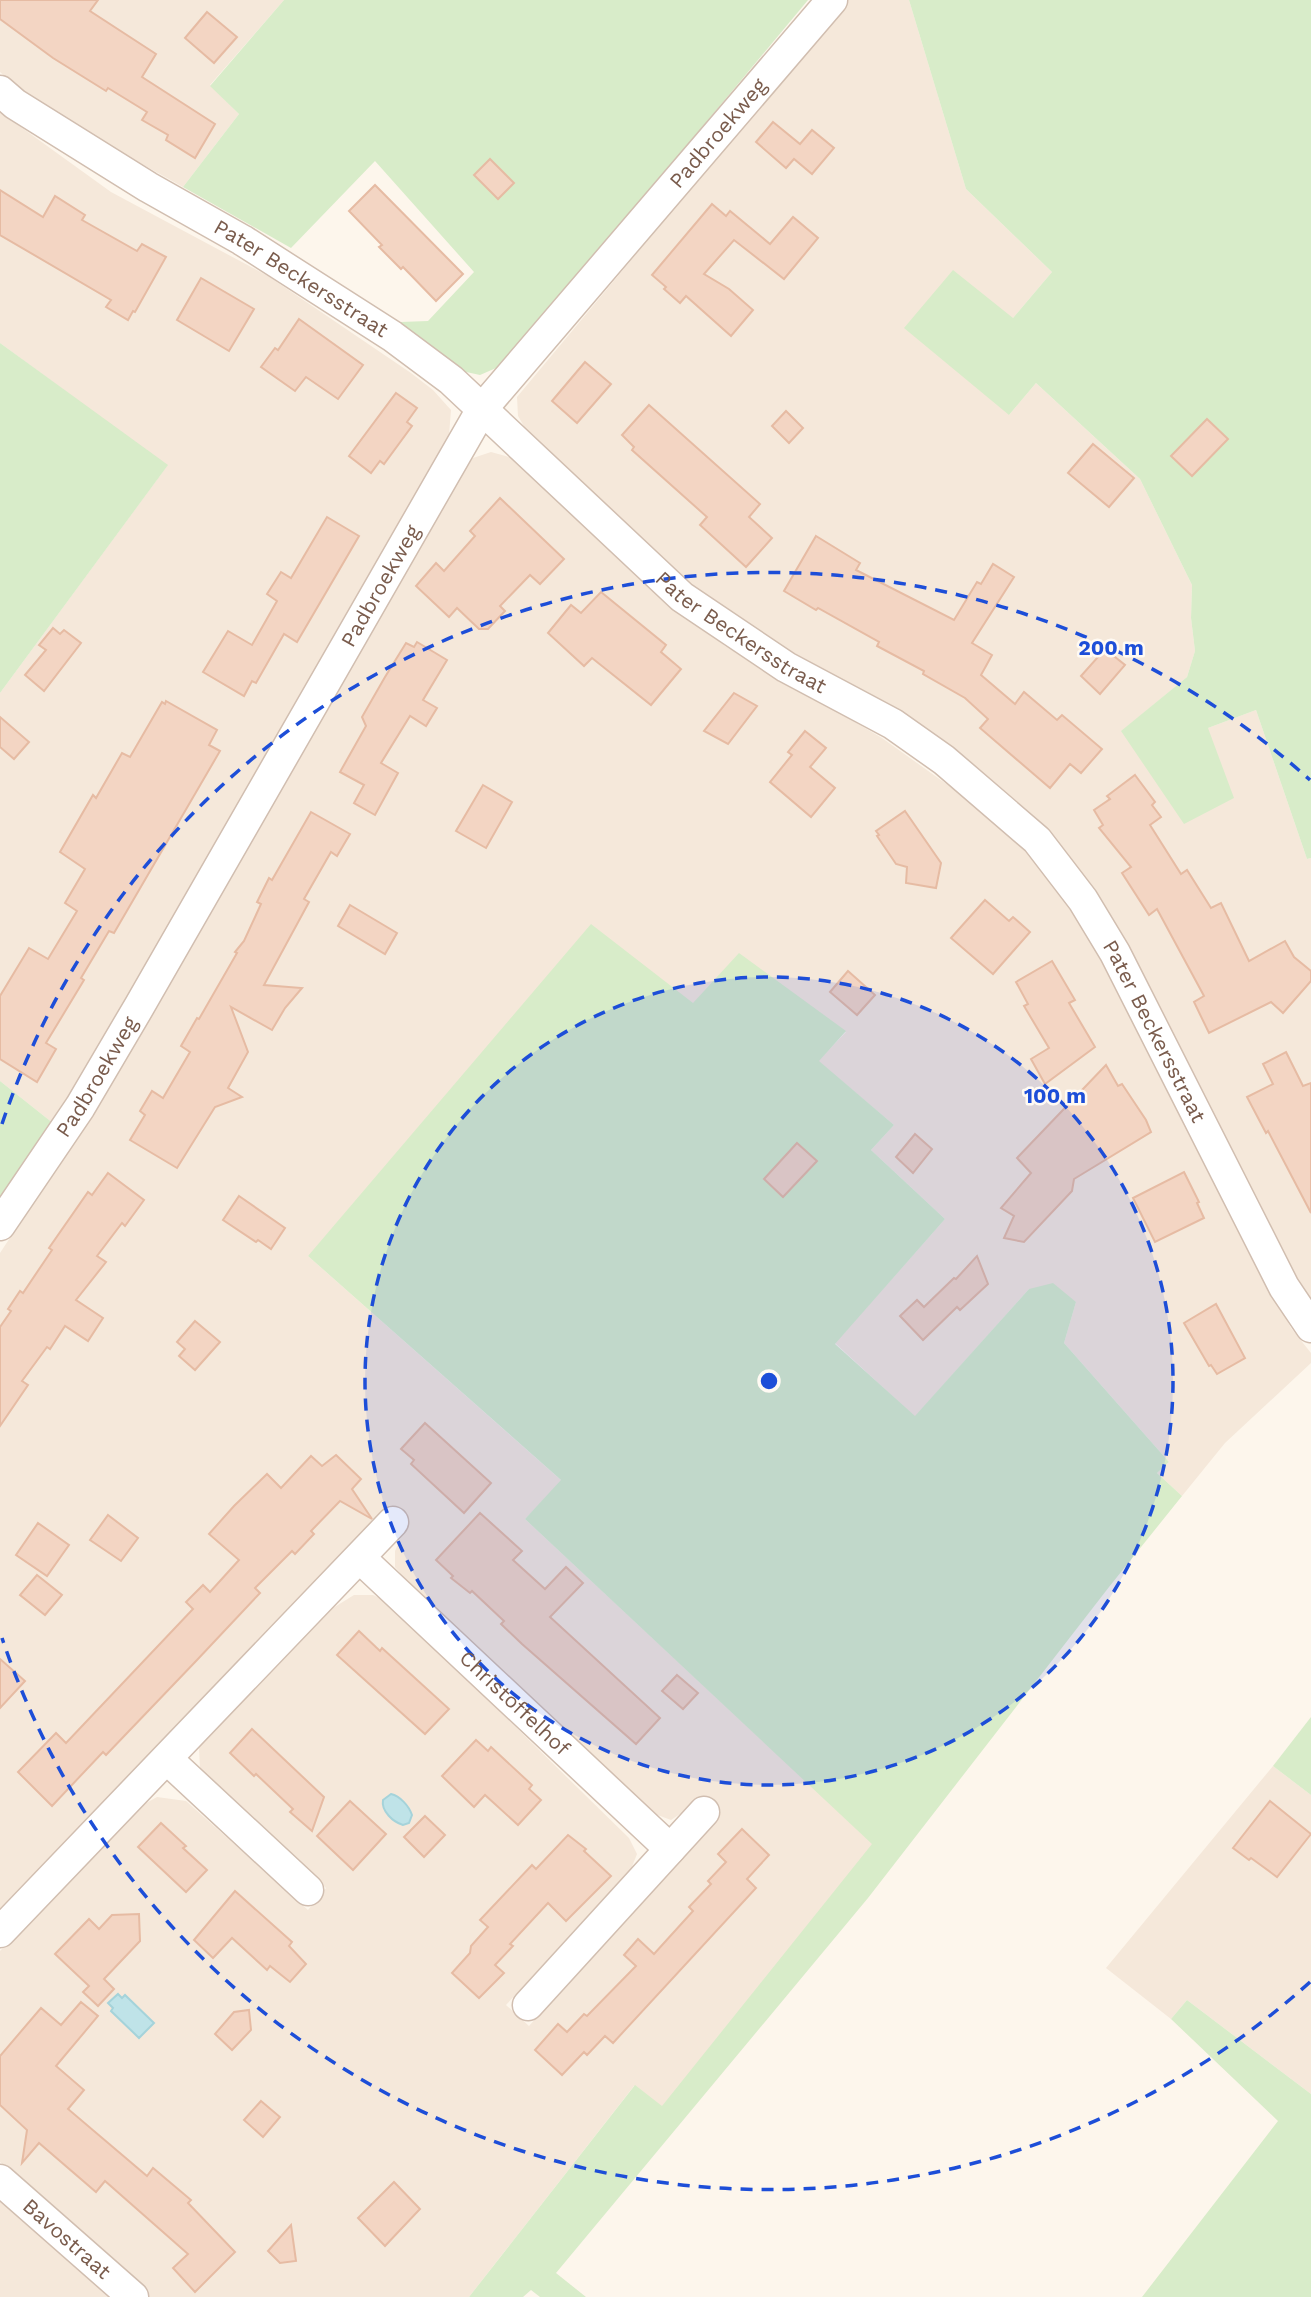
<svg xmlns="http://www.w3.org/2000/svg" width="1311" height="2297" viewBox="0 0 1311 2297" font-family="'Work Sans',sans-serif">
  <rect width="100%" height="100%" fill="#fdf6ec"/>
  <g fill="#f5e8da">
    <path d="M0,0h284l-74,85 29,29 -56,73 -84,-47 -82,-52 -17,-16z"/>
    <path d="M848,0h61l57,189 86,83 -39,46 -4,97 27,-32 104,96 52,106 -1,33 4,33 -8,26 -65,54 86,-3 48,-18 51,149 4,-1v445l-24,-39 -164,-328 -40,-61 -50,-60 -66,-56 -55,-39 -152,-85 -47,-33 -51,-43 -60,-59 -74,-67 -10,-17 -1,-19z"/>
    <path d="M0,112l111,80 157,84 143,97 22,17 18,20 -2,25 -395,689 -54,-43v-388l167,-227 -167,-123z"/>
    <path d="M491,452l22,6 126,119 86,69 157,92 98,70 39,34 35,42 28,42 33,55 110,222 66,125 20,25v10l-86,80 -43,53 -25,-23 12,-11 -105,-119 12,-41 -47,-13 -114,128 -80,-74 110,-124 -74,-69 23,-25 -76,-64 28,-29 -152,-29 -386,253 254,225 -37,38 348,325 -211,263 -28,-21 -165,211h-320l-29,-30 -120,-105v-211l141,-145 16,-9 29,4 122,109 18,-22 -115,-107 -11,-12 -1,-22 134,-139 21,-13h19l15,7 241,236 8,16 -6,15 -125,136 23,21 192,-215 -19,-12 -31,21 -16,-6 -241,-225 -19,-22v-16l6,-14 7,-10 -19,-20 -389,402v-656l62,-94 383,-661 28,-40z"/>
    <path d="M1273,1766l38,29v299l-124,-94 -16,19 -65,-51z"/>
    <path d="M0,2196l114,101h-114z"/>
  </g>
  <g fill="#d8ecc9">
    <path d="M284,0h524l-275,330 -30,35 -23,10 -23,-5 -57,-48 28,-1 46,-49 -99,-111 -84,87 -108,-61 56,-73 -29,-28z"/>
    <path d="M909,0h402v858l-4,1 -51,-149 -48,18 26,70 -50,26 -63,-93 66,-54 8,-26 -4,-33 1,-33 -52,-106 -104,-96 -27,32 -105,-87 49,-58 60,48 39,-46 -86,-83z"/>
    <path d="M0,343l168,122 -168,228z"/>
    <path d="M591,924l102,79 46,-50 107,78 -27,30 75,64 -23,25 74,69 -110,125 80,72 114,-127 24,-6 23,19 -12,41 105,119 -12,11 25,23 -73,91 -241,311 -312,375 30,24h-46l-9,-7 -8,7h-54l166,-212 27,21 210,-262 -347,-325 36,-39 -253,-224z"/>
    <path d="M0,1081l54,43 -54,82z"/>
    <path d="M1311,1717v78l-38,-29z"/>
    <path d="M1187,2000l124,94v203h-169l136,-176 -107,-102z"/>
  </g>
  <g fill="#bfe3e8" stroke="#a5d3da" stroke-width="2">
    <path d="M391,1794c9,2 18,12 21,21l-3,8 -6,2c-10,-3 -22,-14 -20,-25z"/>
    <path d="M118,1994l4,4 3,-3 29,28 -15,15 -28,-27 2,-3 -5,-5z"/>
  </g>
  <g fill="#f3d5c3" stroke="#e6bba3" stroke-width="2">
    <path d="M0,0h98l-8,11 66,43 -14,23 73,47 -20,34 -29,-18 2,-5 -26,-15 5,-8 -39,-24 -2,3 -53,-33 -53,-39z"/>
    <path d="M207,12l30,25 -23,26 -29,-25z"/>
    <path d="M773,122l27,22 12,-14 22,18 -22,26 -18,-15 -8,9 -30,-26z"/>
    <path d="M490,159l24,24 -16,16 -24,-24z"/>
    <path d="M375,185l88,89 -27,27 -33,-34 -2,2 -22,-22 3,-2 -33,-34z"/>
    <path d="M0,190l43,27 12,-21 30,19 -3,5 55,31 5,-7 24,13 -31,55 -2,-1 -5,9 -22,-13 5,-7 -111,-65z"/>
    <path d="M712,204l14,12 4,-5 40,33 23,-27 25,21 -34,41 -50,-39 -30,34 25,15 24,21 -22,26 -45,-40 -6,7 -16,-14 2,-2 -14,-12z"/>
    <path d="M201,278l53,31 -25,42 -52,-31z"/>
    <path d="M299,319l64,46 -25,34 -32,-22 -11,14 -34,-24 14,-19 3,2z"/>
    <path d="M585,362l26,22 -34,39 -25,-22z"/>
    <path d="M396,393l21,15 -10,14 5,4 -28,38 -4,-3 -9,12 -22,-17z"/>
    <path d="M649,405l111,99 -11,13 23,21 -26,29 -46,-42 7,-8 -75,-67 2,-3 -12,-12z"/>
    <path d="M786,411l17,17 -14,15 -17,-17z"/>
    <path d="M1207,419l21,20 -36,37 -21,-20z"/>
    <path d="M1093,444l41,34 -25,29 -41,-34z"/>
    <path d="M500,498l64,61 -24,25 -10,-9 -30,31 5,5 -17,18h-9l-22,-21 -8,9 -33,-31 20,-23 8,8 31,-35 -5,-5z"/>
    <path d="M327,517l32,19 -62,106 -13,-8 -28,49 -4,-2 -8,15 -41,-24 25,-41 24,14 25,-44 -10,-7 14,-22 10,6z"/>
    <path d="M816,536l44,27 -4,7 98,50 23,-38 4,2 12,-20 21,13 -42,66 20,12 -11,20 34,29 9,-12 33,28 5,-5 40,34 -21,24 -11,-9 -20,24 -70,-60 8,-9 -23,-21 -42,-24 1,-3 -47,-25 2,-4 -61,-34 -2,2 -32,-19z"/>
    <path d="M601,592l65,53 -5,7 20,17 -30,36 -59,-47 -8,8 -36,-33 23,-28 10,8z"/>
    <path d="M53,628l7,6 4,-4 17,13 -37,48 -19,-16 21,-25 -7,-5z"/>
    <path d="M417,642l30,18 -24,40 14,8 -11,18 -16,-10 -29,47 17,10 -23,42 -21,-12 10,-18 -24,-13 26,-46 -4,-9 23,-40 21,-34 8,4z"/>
    <path d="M1105,649l20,16 -25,29 -19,-18z"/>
    <path d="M734,693l23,13 -29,38 -24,-13z"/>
    <path d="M166,701l51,29 -8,15 11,6 -106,182 -5,-2 -28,47 3,2 -38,63 10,6 -19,33 -37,-23v-63l29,-48 19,11 29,-48 -12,-8 20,-34 -25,-17 33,-57 3,3 26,-45 8,4 32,-55 3,2z"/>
    <path d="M0,717l29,25 -15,17 -14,-12z"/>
    <path d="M805,731l21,17 -16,19 25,21 -24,29 -41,-35 22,-27 -4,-3z"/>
    <path d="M1135,775l20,27 -3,3 9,12 -11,8 31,49 6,-4 24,38 10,-5 28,58 36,-20 9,16 17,14v10l-28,32 -12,-11 -62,31 -15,-31 10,-6 -47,-87 -8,6 -27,-42 9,-6 -32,-39 4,-3 -9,-15 16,-11 -3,-3z"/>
    <path d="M483,785l29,17 -26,46 -30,-17z"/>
    <path d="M905,811l36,52 -5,25 -30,-5 1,-16 -11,-3 -19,-28 2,-1 -3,-4z"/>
    <path d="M311,812l39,22 -13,22 -6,-4 -27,47 5,3 -45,83 38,3 -17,20 -13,22 -41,-23 17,45 -20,36 14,9 -27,10 -38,61 -47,-28 15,-25 -5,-4 12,-20 11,7 27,-46 -9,-6 16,-28 2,1 38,-66 -2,-1 9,-11 17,-37 -4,-2 12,-24 3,2z"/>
    <path d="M985,900l24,21 4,-4 17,15 -37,42 -42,-36z"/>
    <path d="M350,905l47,28 -12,21 -47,-28z"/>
    <path d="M1052,961l23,39 -6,3 26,44 -50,37 -14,-25 18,-11 -25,-42 4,-2 -12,-22z"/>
    <path d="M848,971l27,24 -18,20 -27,-23z"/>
    <path d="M1286,1052l17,34 8,-3v130l-43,-82 -2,2 -19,-36 26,-13 -10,-20z"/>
    <path d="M1106,1065l12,21 4,-2 24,36 5,12 -77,47 -2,12 -48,51 -20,-4 10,-22 -13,-8 30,-35 -14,-15z"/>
    <path d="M915,1134l17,15 -19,24 -17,-16z"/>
    <path d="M797,1143l20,18 -34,36 -19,-18z"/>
    <path d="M1184,1172l15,30 -2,1 7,15 -49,24 -22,-44z"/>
    <path d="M108,1173l36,27 -19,26 -3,-3 -25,33 9,6 -30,38 27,18 -15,23 -23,-15 -15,23 -3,-2 -25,34 6,4 -28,41v-99l11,-16 -3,-2 12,-18 3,2 29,-43 -3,-2 39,-56 4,3z"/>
    <path d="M239,1196l46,32 -14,21 -13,-9 -2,2 -33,-22z"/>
    <path d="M977,1256l11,28 -28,26 -3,-3 -34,33 -23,-24 17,-16 7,7 30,-29 2,1z"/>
    <path d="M1216,1304l29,54 -28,16 -6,-9 -2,1 -25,-43z"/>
    <path d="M195,1321l25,21 -25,28 -16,-14 6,-7 -8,-7z"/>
    <path d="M425,1423l66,60 -27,30 -53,-49 3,-4 -13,-11z"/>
    <path d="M336,1455l25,24 -9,10 20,30 -32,-18 -29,30 3,3 -19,20 -3,-3 -37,37 5,5 -63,67 -91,95 -3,-3 -51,54 -34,-34 38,-39 10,10 127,-134 -7,-7 17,-17 7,7 29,-32 -30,-26 25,-28 33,-32 14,14 30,-32 11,10z"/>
    <path d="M480,1513l42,38 -9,9 32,29 21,-22 17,16 -33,34 110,101 -24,26 -114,-100 -21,-20 3,-3 -32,-30 -2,2 -19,-15 2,-2 -17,-16z"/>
    <path d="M108,1515l30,23 -17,23 -31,-21z"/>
    <path d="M38,1523l31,22 -22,31 -31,-21z"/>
    <path d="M37,1575l25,20 -17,20 -25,-20z"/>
    <path d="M359,1631l21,20 2,-3 67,61 -24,25 -88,-79z"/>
    <path d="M0,1659l25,22 -25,27z"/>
    <path d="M677,1675l21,18 -15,16 -21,-18z"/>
    <path d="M252,1729l72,68 -12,34 -22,-19 3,-3 -37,-35 -2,2 -24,-23z"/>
    <path d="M476,1740l12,11 3,-4 41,38 -3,4 12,11 -23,25 -33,-30 -11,12 -32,-31z"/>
    <path d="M350,1801l36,33 -33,36 -36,-34z"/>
    <path d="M1270,1801l41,33 -34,43 -26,-19 -2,2 -16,-12z"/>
    <path d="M425,1816l20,19 -21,22 -20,-20z"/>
    <path d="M161,1823l25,23 -3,2 24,22 -21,22 -48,-45z"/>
    <path d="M742,1829l27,26 -22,24 9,9 -143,155 -8,-7 -18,19 -3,-3 -22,23 -27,-25 23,-26 9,8 17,-18 3,2 49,-50 -12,-11 14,-16 16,15 39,-43 -4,-4 22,-23 -3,-3 18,-19 -8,-8z"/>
    <path d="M568,1835l18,14 -2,2 27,25 -45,45 -18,-18 -38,41 3,2 -18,19 9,8 -25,25 -27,-25 18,-20 1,-7 17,-19 -8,-7 52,-55 4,4z"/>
    <path d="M235,1891l57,51 -3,4 17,18 -16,18 -20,-16 -3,4 -35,-32 -19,20 -19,-18z"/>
    <path d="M139,1914l1,27 -36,38 10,10 -16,17 -15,-14 6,-6 -34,-32 34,-35 10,10 13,-14z"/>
    <path d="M81,2002l17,14 -42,50 28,24 -16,19 79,67 6,-8 38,32 -3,3 47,49 -40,40 -22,-24 15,-14 -83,-73 -9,11 -57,-49 -17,20 5,-33 -27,-25v-49l41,-48 20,17z"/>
    <path d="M249,2010l2,20 -19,20 -17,-16 19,-22z"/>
    <path d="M261,2101l19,16 -17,20 -19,-17z"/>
    <path d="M394,2182l26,27 -35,37 -27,-28z"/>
    <path d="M291,2225l5,36 -16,2 -12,-12z"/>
  </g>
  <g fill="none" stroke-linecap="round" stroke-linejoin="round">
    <g stroke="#d1beb0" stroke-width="33">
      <g id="street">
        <path id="s1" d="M0,91l15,13 133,83 94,53 150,96 59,44 231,217 104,70 107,57 51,36 93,80 46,60 32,53 169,334 27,40"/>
        <path id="s2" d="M0,1225l80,-118 60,-102 342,-596 350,-409"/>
        <path id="s3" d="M360,1558l310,291"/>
        <path d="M167,1759l141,131"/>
        <path d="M0,1932l393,-410"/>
        <path d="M528,2005l176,-193"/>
        <path id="s4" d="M0,2180l133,117"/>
      </g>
    </g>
    <use href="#street" stroke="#fff" stroke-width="30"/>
  </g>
  <circle cx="769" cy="1381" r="404" fill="#1d4ed8" fill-opacity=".12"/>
  <g fill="none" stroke="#1d4ed8" stroke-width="3.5" stroke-dasharray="12 9">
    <circle cx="769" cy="1381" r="404"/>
    <path d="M1310 1982A809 809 0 0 1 2 1638M2 1124A809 809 0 0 1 1310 780"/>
  </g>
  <g text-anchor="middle" stroke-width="5" stroke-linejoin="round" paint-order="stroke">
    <g font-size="21" fill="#7a5c4d" stroke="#fffaf3">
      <text dy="7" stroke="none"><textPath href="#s2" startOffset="1311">Padbroekweg</textPath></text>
      <text dy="7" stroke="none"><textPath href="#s1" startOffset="355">Pater Beckersstraat</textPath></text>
      <text dy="7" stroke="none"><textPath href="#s2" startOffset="744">Padbroekweg</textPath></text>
      <text dy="7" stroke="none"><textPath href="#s1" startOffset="922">Pater Beckersstraat</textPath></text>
      <text dy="7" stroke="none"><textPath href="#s1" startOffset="1510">Pater Beckersstraat</textPath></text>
      <text dy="7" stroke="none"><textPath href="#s2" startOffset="177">Padbroekweg</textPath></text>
      <text dy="7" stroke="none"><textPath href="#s3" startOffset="212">Christoffelhof</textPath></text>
      <text dy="7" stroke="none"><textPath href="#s4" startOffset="89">Bavostraat</textPath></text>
    </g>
  </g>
  <circle cx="769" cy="1381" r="10" fill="#1d4ed8" stroke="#fffaf3" stroke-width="3.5"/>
  <g font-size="21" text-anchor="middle" font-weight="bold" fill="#1d4ed8" stroke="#fffaf3" stroke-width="5" stroke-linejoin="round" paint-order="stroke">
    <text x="1111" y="655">200 m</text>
    <text x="1055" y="1103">100 m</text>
  </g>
</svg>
